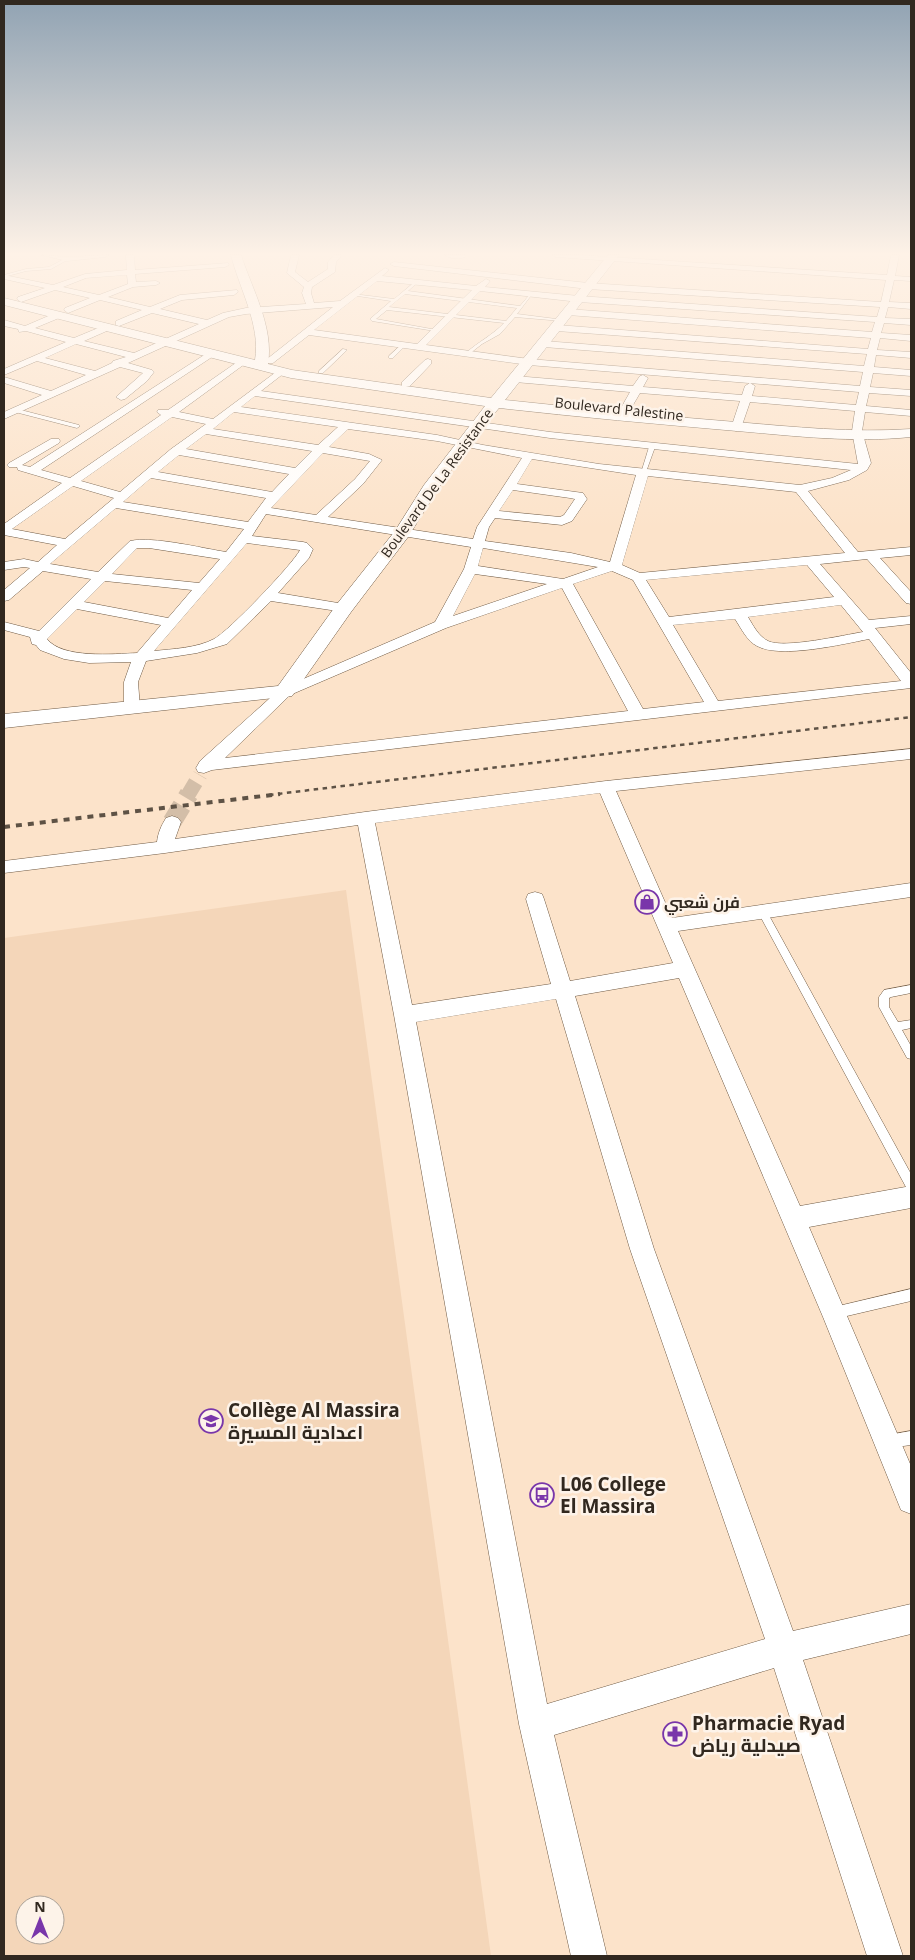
<svg xmlns="http://www.w3.org/2000/svg" width="915" height="1960" viewBox="0 0 915 1960" font-family="'Open Sans',Cairo,sans-serif">
  <rect width="100%" height="100%" fill="#fce3ca"/>
  <path fill="#f4d6b9" fill-rule="evenodd" d="M346,890l145,1066h-487v-1018zM25,1905h30v30h-30z"/>
  <g fill="none" stroke-linecap="round" stroke-linejoin="round">
    <path stroke="#d3bea8" stroke-width="15" stroke-dasharray="15 8" stroke-linecap="butt" d="M188,795l12,-20"/>
    <path stroke="#d3bea8" stroke-width="19" stroke-dasharray="19 9" stroke-linecap="butt" d="M172,822l17,-28"/>
    <g stroke="#6f5a44" stroke-width="1">
      <g id="lane">
        <path d="M66,258l3,1 -18,10 -25,2 -22,6v-2l22,-6 23,-2z"/>
        <path d="M416,281l1,2 -9,8 112,15 11,-13h2l-16,21 47,6 -2,1 -47,-4 -15,17 -18,10 -14,11 -2,-2c12,-11 27,-18 38,-30l-117,-13 -11,9 61,11 -2,1 -63,-10 -2,-2 21,-18 -40,-6 2,-1 41,5zM405,294l112,14 -11,13 -117,-14z"/>
        <path d="M402,344l4,1 -13,13h-4v-2z"/>
        <path d="M343,349l4,1 -24,23h-4v-2z"/>
        <path d="M17,409l62,16 1,1 -3,2 -62,-16v-2z"/>
        <path d="M652,445l3,2 -9,25 -5,1 8,-26z"/>
        <path d="M763,908l3,2 145,264v16l-4,-1 -149,-277z"/>
        <path d="M911,985v8l-20,4 -2,1v9l9,15 13,-2v8l-9,2 9,16v13l-4,-1 -28,-51v-10l5,-7z"/>
        <path d="M911,1289v12l-77,18 -5,-1 -1,-5 1,-5 5,-1z"/>
        <path d="M911,1431v14l-23,3 -5,-2 -2,-5 2,-5z"/>
      </g>
    </g>
    <g stroke="#6f5a44" stroke-width="1">
      <g id="street">
        <path d="M42,255l25,2 42,-2 -4,2 -38,4z"/>
        <path d="M126,255h8l1,15 93,-7 1,2 -4,2 -90,7 1,8 20,-1 4,2 -4,2 -23,2 -25,10 42,10 30,-12 57,-5 1,2 -4,3 -52,5 -22,9 47,11 16,-7 23,-5 60,-4 -4,-11 2,-6 -17,-14 4,-18h8l-4,17 13,10 20,-13v-7l6,-7h8l-6,7 -1,10 -23,15 -1,6 3,10 26,-2 45,-33 4,2 -7,6 94,10 10,-7 4,2 -5,6 94,9 298,21 3,-10 -292,-18 -194,-23 -4,-2 4,-2 194,21 293,19 5,-22 -330,-23 -4,-2h27l308,20 4,-20h8l-4,21 16,1v4l-17,-1 -5,22 22,1v6l-23,-2 -3,11 26,1v6l-27,-2 -3,10 30,2v6l-31,-3 -3,12 34,2v6l-35,-3 -2,12 37,3v6l-38,-3 -3,14 41,3v6l-42,-3 -3,13 45,4v6l-46,-4 -3,19 9,32 -4,7 -18,10 -41,11 50,61 53,-5v8l-31,3 31,34v12l-5,-1 -39,-44 -47,5 49,56 42,-4v8l-36,4 36,45v15l-699,82 -8,3 -6,-1 -2,-4 4,-7 80,-72 155,-67 29,-53 7,-22 -205,-33 -14,22 51,6 4,1 6,6 -4,9 -31,35 66,11 7,4 -7,4 -73,-11 -44,43 -30,9 -51,8 -8,21 2,26 -3,3h-10l-3,-3v-26l7,-20 -42,1 -25,-4 -24,-9 -4,-5 -4,-1 -2,-7 -26,-7v-8l35,9 52,-52 -48,-8 -34,29 -5,1v-11l26,-22 -6,-1 -20,3v-8l20,-3 14,3 19,-17 -53,-10v-11l58,-41 -44,-13 -1,-3h-8l-2,-2 2,-2 42,-24h8l1,2 -1,2 -37,22 8,2 182,-117 3,1v4l-174,115 29,8 91,-63 -4,-3 1,-2h10l75,-52 5,3 -2,2 -67,49 34,7 67,-50 3,1v4l-22,17 289,41 308,32 -6,-33 3,-20 -105,-9 -9,26 -5,3 -5,-3 9,-27 -100,-8 -14,24 -5,3 -5,-3 14,-25 -115,-10 -5,-3 5,-3 118,10 7,-10 3,-1 5,3 -5,9 99,8 3,-9 5,-3 5,3 -3,10 104,9 3,-13 -330,-27 -220,-30 -36,28h-6v-4l66,-52 -87,7 -17,3 -101,46 24,7 2,2 -7,9 -22,18 -4,1 -5,-3 27,-24 -23,-6 -116,52v-7l38,-17 -38,-12v-6l47,14 35,-16 -49,-14 -33,14v-6l62,-27 -40,-11 -7,1 -1,-3 -14,-3v-6l21,6 28,-12h6v4l-24,10 39,10 29,-12h6v4l-25,11 50,12 65,-29 -47,-11 -33,13 -3,-1v-4l26,-11 -42,-10 -32,13 -4,-3 1,-2 25,-10 -35,-8 -34,12 -4,-3 1,-2 27,-9 -41,-9v-4l49,10 32,-11 42,-4zM127,275l1,9 -29,11 -36,-8 23,-9zM377,281l95,9 -55,54 -103,-14zM480,291l99,11 296,20 -3,10 -304,-23 -4,3 4,3 303,23 -3,11 -311,-24 -5,3 5,3 310,23 -3,12 -320,-25 -5,3 5,3 319,25 -3,14 -331,-27 -103,-14zM76,344l50,13 -13,4 -1,2 -17,8 -50,-13zM255,396l295,42 301,32 -19,8 -32,7 -201,-21 -116,-19 -46,-10 -196,-28zM234,412l104,15 -20,18 -105,-16zM172,417l34,7 -35,25 -51,43 -39,-11zM348,429l89,12 85,17 -45,69 -4,12 -145,-22 35,-33 19,-24 -13,-6 -40,-7zM206,434l106,17 -17,17 -109,-19zM323,453l47,8 -15,18 -39,36 -45,-7zM179,455l110,19 -17,18 -114,-20zM532,459l104,16 -26,87 -39,-9 -86,-12 4,-14 6,-9 67,7 10,-4 15,-22 -4,-6 -66,-9zM648,476l148,16 49,61 -205,20 -18,-8zM151,478l115,20 -18,24 -125,-20zM73,486l41,12 -49,41 -53,-10zM513,490l57,8 5,1 -11,16 -4,2 -61,-6zM116,508l128,21 -18,23c-25,-4 -73,-16 -96,-11l-32,31 -48,-8zM247,543l53,7c-7,14 -72,82 -86,89 -17,9 -41,10 -60,12zM137,548h12l71,11 -21,24 -87,-9zM483,548l115,19 -35,12 -85,-13zM807,565l27,32 -165,20 -23,-37zM612,571l21,9 71,122 -61,7 -70,-125zM475,574l72,10 -94,32zM105,581l87,9 -24,28 -84,-16zM562,588l66,123 -403,47 65,-63 156,-67zM841,605l22,27c-19,3 -79,17 -95,9 -10,-5 -15,-16 -20,-24zM77,609l84,16 -24,28c-23,1 -75,6 -90,-14zM735,619c6,9 12,22 22,27 24,13 86,-2 112,-7l32,42 -183,20 -45,-76z"/>
        <path d="M445,255h20l1,1c-5,4 -16,3 -21,-1z"/>
        <path d="M428,359l3,1v4l-21,22h-8v-4l23,-22z"/>
        <path d="M911,749v10l-295,32 56,127 239,-35v14l-233,34 122,275 111,-20v22l-102,19 102,239v48l-10,-4 -78,-193 -144,-339 -104,18 79,253 139,382 118,-27v30l-108,26 100,296h-36l-93,-288 -220,67 53,221h-36l-52,-232 -125,-709 -36,-190 -193,28 -161,20v-12l153,-19c1,-9 4,-16 9,-24l6,-2 6,2 3,4 -6,17 190,-27 241,-31zM600,793l73,170 -103,18 -26,-82 -2,-5 -7,-2 -7,2 -2,5 25,85 -139,21 -37,-182zM556,999l74,250 135,390 -218,65 -131,-682z"/>
      </g>
    </g>
    <g stroke="#6f5a44" stroke-width="1">
      <path id="secondary" d="M231,255h10c11,34 33,72 27,109l24,6 199,28 117,-143h11l-114,145c77,8 154,16 231,22 59,5 116,11 175,7v8c-58,6 -116,-1 -174,-6 -80,-7 -159,-14 -238,-23l-24,28 -37,53 -30,48 -57,75 -59,84 -288,32v-14l274,-28 59,-82 58,-73 29,-46 61,-79 -194,-28 -287,-73v-7l251,62c6,-35 -16,-72 -24,-105z"/>
    </g>
    <use href="#lane" fill="#fff" fill-rule="evenodd"/>
    <use href="#street" fill="#fff" fill-rule="evenodd"/>
    <use href="#secondary" fill="#fff" fill-rule="evenodd"/>
    <path stroke="#5e5245" stroke-width="2.5" stroke-dasharray="4.5 4.5" stroke-linecap="butt" d="M269,795l642,-78"/>
    <path stroke="#5e5245" stroke-width="4" stroke-dasharray="6 6" stroke-linecap="butt" d="M4,827l276,-33"/>
  </g>
  <linearGradient id="sky" x2="0" y2="1"><stop stop-color="#91a3b3"/><stop offset="0.48" stop-color="#fef2e7"/><stop offset="1" stop-color="#fef2e7" stop-opacity="0"/></linearGradient>
  <rect width="915" height="529" fill="url(#sky)"/>
  <defs>
    <g id="shop-ring" transform="scale(1.25)"><circle r="9.5" fill="#fdf3e9" stroke="#7936aa" stroke-width="1.5"/><path d="M-5-2.5h2.3a2.7 3.5 0 0 1 5.4 0H5L5.5 6h-11ZM-1.5-2.5h3a1.5 2.3 0 0 0-3 0Z" fill="#7936aa"/></g>
    <g id="school-ring" transform="scale(1.25)"><circle r="9.5" fill="#fdf3e9" stroke="#7936aa" stroke-width="1.5"/><path d="M0-5L7-2L0 1L-7-2ZM-4 1L0 2.5L4 1V4Q0 6-4 4Z" fill="#7936aa"/></g>
    <g id="bus-ring" transform="scale(1.25)"><circle r="9.5" fill="#fdf3e9" stroke="#7936aa" stroke-width="1.5"/><path d="M-5-6H5V4H4V6H2V4H-2V6H-4V4H-5ZM-3.5-4V0h7V-4ZM-3.5 1.2v1.5H-2V1.2ZM2 1.2v1.5H3.5V1.2Z" fill="#7936aa"/></g>
    <g id="pharmacy-ring" transform="scale(1.25)"><circle r="9.5" fill="#fdf3e9" stroke="#7936aa" stroke-width="1.5"/><path d="M-2-6h4v4h4v4h-4v4h-4v-4h-4v-4h4Z" fill="#7936aa"/></g>
  </defs>
  <g fill-rule="evenodd">
    <use href="#shop-ring" x="647" y="902"/>
    <use href="#school-ring" x="211" y="1421"/>
    <use href="#bus-ring" x="542" y="1495"/>
    <use href="#pharmacy-ring" x="675" y="1734"/>
  </g>
  <g text-anchor="middle" stroke-width="5" stroke-linejoin="round" paint-order="stroke">
    <g font-size="14" fill="#31281f" stroke="#fdf3e9">
      <text transform="translate(619 409) rotate(6)" y="5">Boulevard Palestine</text>
      <text transform="translate(437 483) rotate(-54)" y="5">Boulevard De La Resistance</text>
    </g>
    <g font-size="16" font-weight="bold" fill="#31281f" stroke="#fdf3e9" text-anchor="start">
      <text x="664" y="908">فرن شعبي</text>
    </g>
    <g font-size="19" font-weight="bold" fill="#31281f" stroke="#fdf3e9" text-anchor="start">
      <text x="228" y="1417">Collège Al Massira<tspan x="228" dy="22">اعدادية المسيرة</tspan></text>
      <text x="560" y="1491">L06 College<tspan x="560" dy="22">El Massira</tspan></text>
      <text x="692" y="1730">Pharmacie Ryad<tspan x="692" dy="22">صيدلية رياض</tspan></text>
    </g>
  </g>
  <rect width="915" height="1960" fill="none" stroke="#31281f" stroke-width="10"/>
  <g transform="translate(40 1920)"><circle r="24" fill="#fdf3e9" stroke="#aba298"/>
  <path d="M0-4L9 19L0 12L-9 19Z" fill="#7936aa"/>
  <text y="-8" font-size="14" font-weight="bold" text-anchor="middle" fill="#31281f">N</text>
  </g>
</svg>
